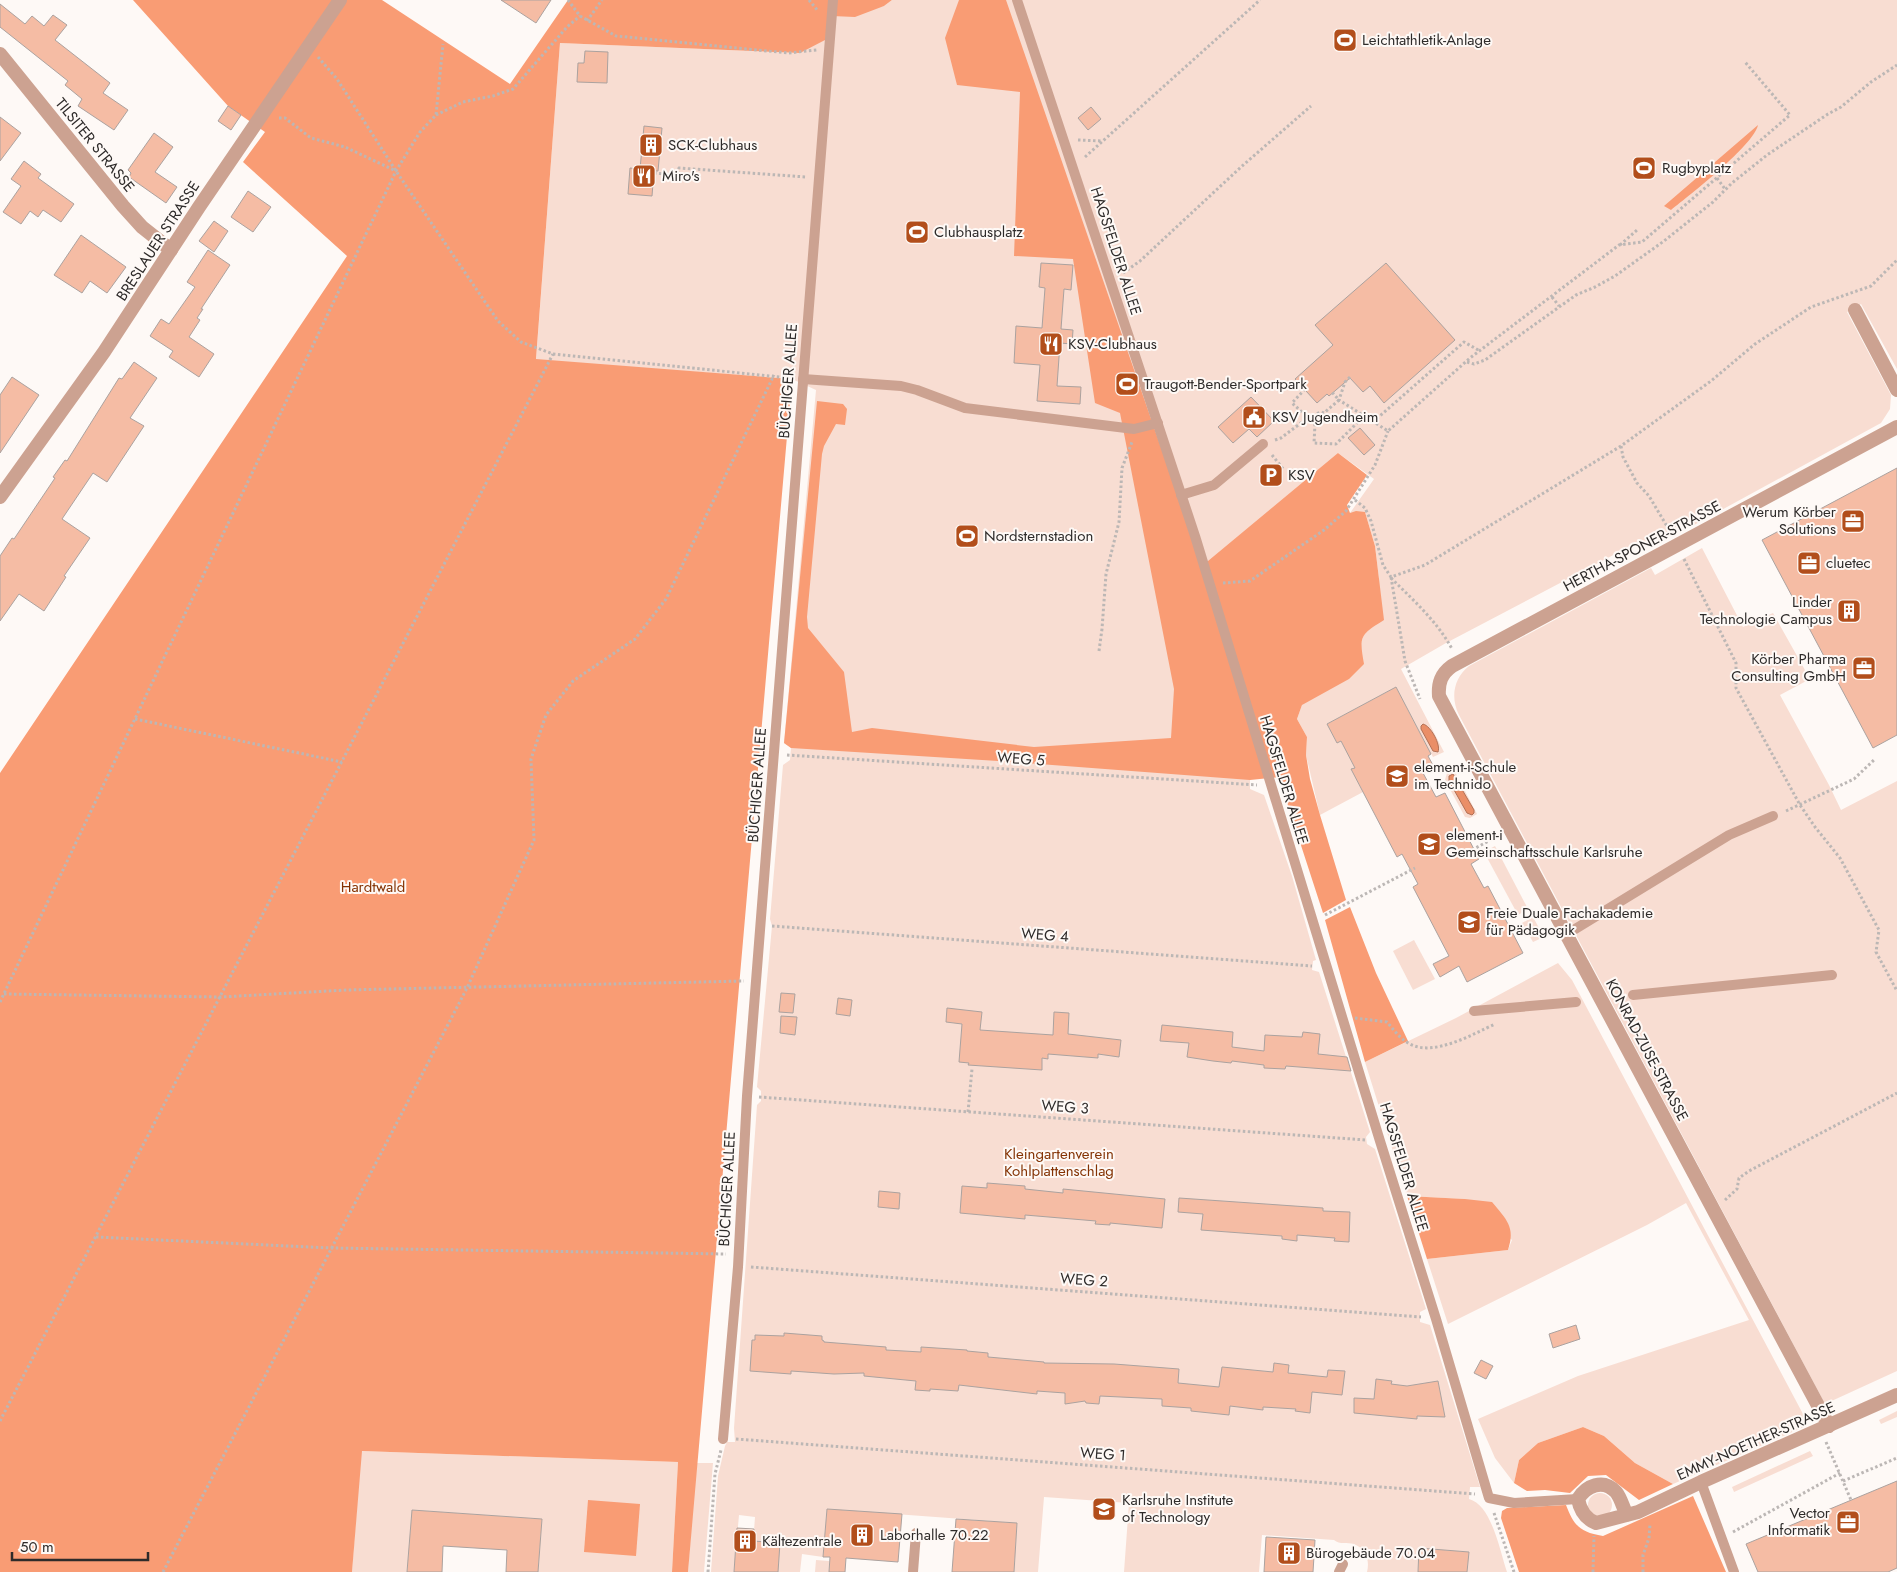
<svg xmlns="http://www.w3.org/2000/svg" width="1897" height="1572" viewBox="0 0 1897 1572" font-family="Jost,sans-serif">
  <rect width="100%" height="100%" fill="#fef9f6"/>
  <g fill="#f8ddd2" fill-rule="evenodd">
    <path d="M892,0h1005v369l-36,-65 -14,8 44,83 -1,14 -9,14 -187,102 -3,-5 -50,27 -3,-5 -192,101 -45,26 43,83 -11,5 -37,-70 -69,37 10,18 5,-2 14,27 -4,2 11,23 -43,23 -14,-60 1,-18 -10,-18 5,-14 58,-60 5,-13 14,-53 -4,-33 -10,-34 -15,1 24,-34 -36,-26 -79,319 -9,8v9l14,6 28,81 24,84 -3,1 -1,9 7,2 51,160 -4,5 1,7 8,5 51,160 -6,3v10l10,3 50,162h-10l-1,12c23,6 31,53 38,73h-40l2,-20 -50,-4 -1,24h-51c3,-12 -1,-23 -13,-28 -7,-2 -14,1 -20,-4l-72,-5 -3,37h-135l5,-69 -85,-6 -6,75h-24l3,-49 -190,-14 -4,48 -21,-3 -2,18h-22v-2l-27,2 4,-55 -16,-2 -5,57h-23l7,-96 7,-30 2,-4h8l-1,-14 23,-323 4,-4v-10l-4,-4 15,-161 -2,-7 13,-154 7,-5 1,-12 -7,-5 32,-353 -24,-11 -256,-19 24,-317 240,10 32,-37 52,-10zM758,1542l22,1 -1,14 -23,-2z"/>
    <path d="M1702,548l41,79 30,-14 37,66 -30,16 49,90 12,25 56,-29v590l-72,33 -366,-689c-9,-18 -5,-37 10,-49l182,-98 4,7z"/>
    <path d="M1454,770l23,44 -7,4 -5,-1 -20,-37 2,-7z"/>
    <path d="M1495,846l33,63 -10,6 -34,-63z"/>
    <path d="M1533,917l11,20 -11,5 -11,-19z"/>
    <path d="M1414,940l21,39 -22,11 -20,-39z"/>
    <path d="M1558,963l14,17 8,15 223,419 3,9 -2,4 -131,57 -38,-21 -31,-27 -21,-9 -45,16 -19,17 -5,23 -19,-25 -17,-39 100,-43 171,-56 -63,-117 -39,22 -199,99 -21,-65 81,-9 4,-10 -47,-41 -58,-3 -42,-134 91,-44z"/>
    <path d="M1897,1411v6l-16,7 -2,-4z"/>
    <path d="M361,1451l317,11 -6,110h-134l4,-53 -129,-9 -6,62h-55z"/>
    <path d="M1810,1451l3,5 -79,36 -2,-5z"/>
    <path d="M696,1463h17l-9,109h-16z"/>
    <circle cx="1600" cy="1505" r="12"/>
    <path d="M816,1560l13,1v11h-14z"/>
  </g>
  <g fill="#f99c74">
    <path d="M133,0h249l128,84 58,-84h324l-8,6 -29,11 -23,-1 -7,24 -25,13 -240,-10 -24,316 256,20 -104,1193h-16l6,-110 -316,-11 -10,121h-352v-799l347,-517 -104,-94 22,-30 -37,-26z"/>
    <path d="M959,0h47l196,566 136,-113 29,22 -20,30 3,8 6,-2 9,1 10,34 9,74c-24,15 -25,16 -20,44l-15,15 -47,26 -5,14 10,18 -1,18 4,24 10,36 26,85 -23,13 -40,-123 -2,-13 -31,3 -236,-18 -223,-14 -7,-5 33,-342 26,3 4,5 -2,16 -9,-1 -12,22 -2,8 -15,163 1,11 36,44 8,60 20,-4 162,19 137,-9 3,-49 -54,-276 -25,-10 -22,-144 -59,-3 6,-164 -63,-7 -12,-47z"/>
    <path d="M1758,125c-4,20 -68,70 -87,85l-7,-4z"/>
    <path d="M1350,907l26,66 32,68 -43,21 -40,-142z"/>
    <path d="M1407,1196l58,3 27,3c14,17 24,25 16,48l-81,9z"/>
    <path d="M1583,1427l21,9 31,27 38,21 -34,16 -33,-25 -18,1 -18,17 -25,-3 -18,1 -13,-8 5,-23 19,-17z"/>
    <path d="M1693,1496l33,76h-207l-18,-54 1,-7 5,-3 59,-3c8,21 14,27 37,31z"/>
    <path d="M588,1500l52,4 -4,52 -52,-4z"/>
  </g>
  <g fill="#ea8e67" stroke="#b27055">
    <path d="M1423,724c8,2 18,21 15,28l-5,-1 -12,-22v-3z"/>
    <path d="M1453,774l21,36v3l-2,2 -5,-2 -18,-32v-5z"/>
  </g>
  <g fill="#f5bca4" stroke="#aba29f">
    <path d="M501,0h50l-15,23z"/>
    <path d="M0,4l25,20 7,-8 12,10 9,-11 14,10 -12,15 55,43 -7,10 25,17 -14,20 -36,-24 4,-7 -17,-14 3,-4 -68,-54z"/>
    <path d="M585,51l23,1 -1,31 -30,-1 1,-19h6z"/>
    <path d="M228,106l13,9 -10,15 -13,-9z"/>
    <path d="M1091,107l10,12 -13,11 -10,-12z"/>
    <path d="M0,117l21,16 -21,28z"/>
    <path d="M644,126l18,2 -4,43h-4l-2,25 -24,-2 2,-26 10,1z"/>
    <path d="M154,133l19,14 -18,25 22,15 -11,16 -37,-26 2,-4 -3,-3z"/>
    <path d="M24,161l17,13 -3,4 36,26 -13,18 -18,-12 -5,7 -8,-6 -9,13 -18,-12 18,-26 -10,-7z"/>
    <path d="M248,191l23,16 -18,25 -22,-15z"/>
    <path d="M214,221l14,10 -14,21 -15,-11z"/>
    <path d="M81,235l45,32 -19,26 -17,-12 -8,12 -28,-18z"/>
    <path d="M208,250l22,15 -29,44h2l-6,9 3,2 -11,17 25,17 -15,23 -30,-20 4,-6 -23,-15 11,-17 8,5 26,-37 -8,-5z"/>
    <path d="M1041,263l32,2 -2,25 -7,-1 -3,40 12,1 -1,14 -12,-1 -3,43 24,1 -1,17 -43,-3 3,-36 -26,-2 2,-37 26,2 3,-40 -6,-1z"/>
    <path d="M1386,263l69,77 -71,63 -14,-17 -7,6 -13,-14 -21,18 -2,-2 -10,9 -22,-24 38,-34 -18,-20z"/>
    <path d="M134,362l23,16 -27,40 14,8 -37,56 -14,-9 -31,46 28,19 -26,38 2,1 -22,34 -25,-17 -19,27v-65l12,-18 2,1 41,-61 -2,-1 12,-17 2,1 52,-83 3,1z"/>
    <path d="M12,377l27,18 -39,58v-58z"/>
    <path d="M1251,397l23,24 -17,16 -8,-8 -16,14 -15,-16z"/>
    <path d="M1360,428l15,17 -11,10 -16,-17z"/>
    <path d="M1897,468v267l-24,13 -111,-208z"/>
    <path d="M1396,687l35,67 -3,2 6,11 -11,6 13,24 9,-4 34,66 -8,5 13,24 4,-2 35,67 -56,29 -8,-16 -19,11 -7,-13 16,-8 -36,-69 5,-3 -16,-30 -5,3 -46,-88 4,-1 -14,-27 -4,2 -10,-19z"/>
    <path d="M781,993l14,1 -2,19 -14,-1z"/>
    <path d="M838,998l14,2 -2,16 -14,-2z"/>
    <path d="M947,1008l35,4 -2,18 73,5 1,-23 15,1 -1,21 53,6 -2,17 -21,-3v4l-50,-4v5l-6,-1v12l-74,-5 1,-2 -10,-1 3,-38 -16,-2z"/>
    <path d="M781,1016l16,1 -2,18 -15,-2z"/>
    <path d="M1162,1025l71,7 -1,15 32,4 1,-16 37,2 1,-5 17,2 -2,20 29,3 4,14 -65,-5 -1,3 -21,-1v-3l-32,-4 -1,2 -18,-2 -26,-4 2,-14 -29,-2z"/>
    <path d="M987,1183l38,3v3l38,4v-4l102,10 -3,29 -52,-5v2l-15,-1 1,-3 -71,-6v4l-65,-6 2,-27 25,2z"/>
    <path d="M879,1191l21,2 -1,16 -21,-2z"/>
    <path d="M1179,1198l144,10v3l27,1 -1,30 -15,-1 1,-3 -38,-3v6l-15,-2v-3l-81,-6 2,-16 -25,-2z"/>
    <path d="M1576,1325l4,14 -27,9 -4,-14z"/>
    <path d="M784,1333l38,3v4l2,1v1l62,5v3l18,1 17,1v-5l46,3v1l21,2v4l56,5v1l70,1 65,5 -1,14 41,4 3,-20 51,5 1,-9 15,2 -1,8 39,4 1,-7 17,1 -3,24 -30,-3 -2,21 -15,-2 1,-2 -33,-2v3l-33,-4 -1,9 -38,-4v-3l-29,-2v-7l-62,-3 -1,8 -13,-1 -1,-2 -20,3v-11l-28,-2v3l-78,-9 -1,6 -28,-2v2l-15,-1 1,-9 -52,-5v-3l-30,1 -43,-3v3l-41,-3 2,-31h3v-5l29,1z"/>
    <path d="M1481,1360l12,6 -7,13 -12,-6z"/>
    <path d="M1376,1379l16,2 -1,3 16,2 31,-5 7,36 -28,-1v3l-63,-6v-15l20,1z"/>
    <path d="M1897,1481v87l-9,4h-130l-12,-28z"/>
    <path d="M827,1509l75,5 -4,48 -52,-4 -1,14h-16l1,-15h-7z"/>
    <path d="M412,1510l130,9 -4,53h-32l1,-22 -64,-4 -1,26h-35z"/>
    <path d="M956,1519l61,4 -3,49h-62z"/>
    <path d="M737,1528l17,1 -1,12 27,2 -2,29h-44z"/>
    <path d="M1266,1537l49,3 -2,32h-49z"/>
    <path d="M1419,1548l50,4 -2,20h-49z"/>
  </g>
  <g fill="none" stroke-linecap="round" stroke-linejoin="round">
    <g stroke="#bcb7b5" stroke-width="3" stroke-dasharray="2.5 2.5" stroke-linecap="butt">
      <path d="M568,0l12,16 36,20 172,17 29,-3"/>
      <path d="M809,0l9,11"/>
      <path d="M587,21l15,-21"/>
      <path d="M318,57l19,22 59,92 102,150 23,21 32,12 237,24"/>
      <path d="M436,115l27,-13 30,-6 20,-7 54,-62 13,-11"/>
      <path d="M279,118h6l26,20 34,9 51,24 24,-39 16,-17 7,-71"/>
      <path d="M1078,140l24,1"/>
      <path d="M1085,157l175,-157"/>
      <path d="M654,173l24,2 1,-7 127,9"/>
      <path d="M1717,178l8,11"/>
      <path d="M1620,245l17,-15"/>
      <path d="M1123,273l17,-12 101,-94 70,-61"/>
      <path d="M1552,297l7,9"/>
      <path d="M1467,362l7,2 11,-4 91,-65 19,-8 20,-11 49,-35 49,-39 19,-19 35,-28 61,-41 13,-7 30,-25 26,-17"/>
      <path d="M1350,377l-5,5 -6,18 49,31 82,-73 149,-113 23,-3 148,-127 -45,-53"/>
      <path d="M1305,389l-13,14 23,21 -1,19 22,1 27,-27"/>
      <path d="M1373,422l91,-80 16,9"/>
      <path d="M1275,440l6,-2 28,-21 12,-5 3,1 15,-13 -8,-9"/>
      <path d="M1621,446l2,11 14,26 12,13 22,37"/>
      <path d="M1272,455l12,15"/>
      <path d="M1355,500l10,8 6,13 12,44 8,12 34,-12 196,-119 90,-65 44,-37 56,-37 60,-21 26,-26"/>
      <path d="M1684,559l52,104v25l64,117 15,22 25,31 39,72 -3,22 21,39"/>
      <path d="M1391,577l14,84 15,38"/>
      <path d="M1391,578c22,22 46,43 61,71"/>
      <path d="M1223,583l27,-2 74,-51 22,-19 29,-46 13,-34"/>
      <path d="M1099,651l3,-22 4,-55 13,-52 3,-54 10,-26"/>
      <path d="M135,719l207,43"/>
      <path d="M787,755l470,30"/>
      <path d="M1786,811l68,-32 21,-20"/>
      <path d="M1472,850l22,-12"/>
      <path d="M1325,915l90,-47"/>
      <path d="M772,926l540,40"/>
      <path d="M4,994l217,3 125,-7 398,-9"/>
      <path d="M0,1002l396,-831"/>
      <path d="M1355,1018l32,4c7,8 13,17 23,22 24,13 63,-10 85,-20"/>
      <path d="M759,1097l607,43"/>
      <path d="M968,1112l4,-43"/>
      <path d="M1725,1200l12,-11 2,-11 10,-7 148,-78"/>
      <path d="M96,1237l235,11 395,6"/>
      <path d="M751,1267l670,50"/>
      <path d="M0,1421l553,-1067"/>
      <path d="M736,1439l739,55"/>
      <path d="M1826,1442l25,58"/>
      <path d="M1843,1481l54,-23"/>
      <path d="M1494,1513l20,59"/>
      <path d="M1733,1532l107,-59"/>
      <path d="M163,1572l304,-584 67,-148 -3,-81 15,-44 27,-34 62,-42 31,-40 108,-224"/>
      <path d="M708,1572l7,-98 6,-24"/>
      <path d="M1593,1572l1,-36"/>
      <path d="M1643,1572v-17l6,-17 1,-14"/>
    </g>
    <g stroke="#cca291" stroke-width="10">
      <path d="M1017,0l178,536 185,605 56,178 53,179 25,5 64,-4"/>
      <path d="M803,379l98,7 16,4 48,18 169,21 24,-6"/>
      <path d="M1181,495l33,-10 49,-41"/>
      <path d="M1567,934l162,-99 44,-19"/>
      <path d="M1633,995l199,-20"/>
      <path d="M1474,1011l102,-9"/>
      <path d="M723,1439l15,-172 9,-171 86,-1096"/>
      <path d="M1701,1482l33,90"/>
      <path d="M913,1572l3,-39"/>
      <path d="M1339,1572l4,-8"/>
    </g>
    <g stroke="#cca291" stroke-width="14">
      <path d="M0,54l123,152 19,21 29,23"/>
      <path d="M1855,310l42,80"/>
      <path d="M0,497l104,-145 95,-145 141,-207"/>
      <path d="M1829,1426l-390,-730c-1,-13 2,-22 13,-30l445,-239"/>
      <path d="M1627,1515c-4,-7 -6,-17 -11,-23 -13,-14 -30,-6 -38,7 2,11 8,20 18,24l42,-11 63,-30 196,-87"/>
    </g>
  </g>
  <defs>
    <g id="stadium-square" transform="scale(1.25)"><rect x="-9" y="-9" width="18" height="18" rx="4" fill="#b24e1b" stroke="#fef9f6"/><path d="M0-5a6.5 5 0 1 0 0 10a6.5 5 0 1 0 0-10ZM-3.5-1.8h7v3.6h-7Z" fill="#fff"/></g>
    <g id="building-square" transform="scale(1.25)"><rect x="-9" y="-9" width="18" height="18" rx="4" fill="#b24e1b" stroke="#fef9f6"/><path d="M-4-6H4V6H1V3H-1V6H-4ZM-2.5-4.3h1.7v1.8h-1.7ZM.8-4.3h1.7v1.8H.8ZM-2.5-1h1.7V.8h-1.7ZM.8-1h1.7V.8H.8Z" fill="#fff"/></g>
    <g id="restaurant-square" transform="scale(1.25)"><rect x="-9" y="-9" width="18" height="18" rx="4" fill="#b24e1b" stroke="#fef9f6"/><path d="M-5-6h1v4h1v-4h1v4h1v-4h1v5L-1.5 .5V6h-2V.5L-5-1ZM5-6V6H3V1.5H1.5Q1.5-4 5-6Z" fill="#fff"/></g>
    <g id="civic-square" transform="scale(1.25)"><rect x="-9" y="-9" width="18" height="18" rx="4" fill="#b24e1b" stroke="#fef9f6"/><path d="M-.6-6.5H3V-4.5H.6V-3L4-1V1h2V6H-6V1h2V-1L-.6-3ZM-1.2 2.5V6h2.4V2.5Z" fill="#fff"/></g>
    <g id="parking-square" transform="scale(1.25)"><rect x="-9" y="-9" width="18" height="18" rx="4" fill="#b24e1b" stroke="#fef9f6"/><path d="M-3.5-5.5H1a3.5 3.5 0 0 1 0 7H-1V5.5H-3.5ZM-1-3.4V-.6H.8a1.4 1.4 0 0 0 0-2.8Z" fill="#fff"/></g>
    <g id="office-square" transform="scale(1.25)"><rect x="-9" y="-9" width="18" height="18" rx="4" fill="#b24e1b" stroke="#fef9f6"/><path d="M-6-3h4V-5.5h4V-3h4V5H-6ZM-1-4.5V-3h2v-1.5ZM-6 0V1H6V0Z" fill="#fff"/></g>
    <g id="school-square" transform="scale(1.25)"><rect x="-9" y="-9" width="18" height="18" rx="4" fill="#b24e1b" stroke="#fef9f6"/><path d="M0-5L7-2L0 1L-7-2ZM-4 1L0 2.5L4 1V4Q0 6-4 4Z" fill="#fff"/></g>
    <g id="university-square" transform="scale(1.25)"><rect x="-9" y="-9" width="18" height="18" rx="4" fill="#b24e1b" stroke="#fef9f6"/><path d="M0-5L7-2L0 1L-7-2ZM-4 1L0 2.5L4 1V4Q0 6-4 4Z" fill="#fff"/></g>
  </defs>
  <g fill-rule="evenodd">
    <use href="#stadium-square" x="1345" y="40"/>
    <use href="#building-square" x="651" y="145"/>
    <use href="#stadium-square" x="1644" y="168"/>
    <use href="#restaurant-square" x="644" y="176"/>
    <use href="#stadium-square" x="917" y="232"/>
    <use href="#restaurant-square" x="1051" y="344"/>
    <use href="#stadium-square" x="1127" y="384"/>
    <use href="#civic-square" x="1254" y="417"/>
    <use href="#parking-square" x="1271" y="475"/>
    <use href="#office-square" x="1853" y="521"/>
    <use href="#stadium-square" x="967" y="536"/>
    <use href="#office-square" x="1809" y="563"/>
    <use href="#building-square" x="1849" y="611"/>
    <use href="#office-square" x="1864" y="668"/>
    <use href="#school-square" x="1397" y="776"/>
    <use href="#school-square" x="1429" y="844"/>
    <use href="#university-square" x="1469" y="922"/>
    <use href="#university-square" x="1104" y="1509"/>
    <use href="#office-square" x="1848" y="1522"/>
    <use href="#building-square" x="862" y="1535"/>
    <use href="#building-square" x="745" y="1541"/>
    <use href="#building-square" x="1289" y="1553"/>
  </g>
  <g text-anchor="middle" stroke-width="4" stroke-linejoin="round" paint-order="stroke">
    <g font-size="15" fill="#2e2b2a" stroke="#fef9f6" text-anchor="start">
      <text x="1362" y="45">Leichtathletik-Anlage</text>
      <text x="668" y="150">SCK-Clubhaus</text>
      <text x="1662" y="173">Rugbyplatz</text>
      <text x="662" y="181">Miro's</text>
      <text x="934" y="237">Clubhausplatz</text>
      <text x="1068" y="349">KSV-Clubhaus</text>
      <text x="1144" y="389">Traugott-Bender-Sportpark</text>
      <text x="1272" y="422">KSV Jugendheim</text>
      <text x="1288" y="480">KSV</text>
      <text x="1836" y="517" text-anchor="end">Werum Körber<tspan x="1836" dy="17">Solutions</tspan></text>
      <text x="984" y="541">Nordsternstadion</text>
      <text x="1826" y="568">cluetec</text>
      <text x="1832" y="607" text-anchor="end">Linder<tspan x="1832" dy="17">Technologie Campus</tspan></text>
      <text x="1846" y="664" text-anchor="end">Körber Pharma<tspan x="1846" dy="17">Consulting GmbH</tspan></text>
      <text x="1414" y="772">element-i-Schule<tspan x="1414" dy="17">im Technido</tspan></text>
      <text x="1446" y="840">element-i<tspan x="1446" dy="17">Gemeinschaftsschule Karlsruhe</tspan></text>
      <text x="1486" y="918">Freie Duale Fachakademie<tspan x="1486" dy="17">für Pädagogik</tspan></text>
      <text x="1122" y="1505">Karlsruhe Institute<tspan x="1122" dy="17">of Technology</tspan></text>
      <text x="1830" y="1518" text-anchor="end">Vector<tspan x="1830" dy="17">Informatik</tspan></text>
      <text x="880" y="1540">Laborhalle 70.22</text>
      <text x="762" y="1546">Kältezentrale</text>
      <text x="1306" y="1558">Bürogebäude 70.04</text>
    </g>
    <g font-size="15" fill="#2e2b2a" stroke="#fef9f6">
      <text transform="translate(95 145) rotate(51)" y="5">TILSITER STRASSE</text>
      <text transform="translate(158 241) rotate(-57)" y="5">BRESLAUER STRASSE</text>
      <text transform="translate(1116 251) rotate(72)" y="5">HAGSFELDER ALLEE</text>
      <text transform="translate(788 381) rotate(-86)" y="5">BÜCHIGER ALLEE</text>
      <text transform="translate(1642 546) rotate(-28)" y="5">HERTHA-SPONER-STRASSE</text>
      <text transform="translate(1021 759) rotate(4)" y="5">WEG 5</text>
      <text transform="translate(1284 780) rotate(73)" y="5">HAGSFELDER ALLEE</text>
      <text transform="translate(757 785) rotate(-86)" y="5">BÜCHIGER ALLEE</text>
      <text transform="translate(1045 935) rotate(4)" y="5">WEG 4</text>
      <text transform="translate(1647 1050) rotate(62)" y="5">KONRAD-ZUSE-STRASSE</text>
      <text transform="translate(1065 1107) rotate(4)" y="5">WEG 3</text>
      <text transform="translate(1404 1167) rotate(73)" y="5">HAGSFELDER ALLEE</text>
      <text transform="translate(727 1189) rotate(-87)" y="5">BÜCHIGER ALLEE</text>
      <text transform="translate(1084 1280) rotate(4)" y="5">WEG 2</text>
      <text transform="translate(1756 1441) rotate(-24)" y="5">EMMY-NOETHER-STRASSE</text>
      <text transform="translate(1103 1454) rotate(4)" y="5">WEG 1</text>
    </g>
    <g font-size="15" fill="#843304" stroke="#fef9f6">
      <text x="373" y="892">Hardtwald</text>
      <text x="1059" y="1159">Kleingartenverein<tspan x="1059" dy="17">Kohlplattenschlag</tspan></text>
    </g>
  </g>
  <path d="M12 1552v8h136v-8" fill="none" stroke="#2e2b2a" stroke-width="2.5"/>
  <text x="20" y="1552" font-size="15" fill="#2e2b2a" stroke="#fef9f6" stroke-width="4" paint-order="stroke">50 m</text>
</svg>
